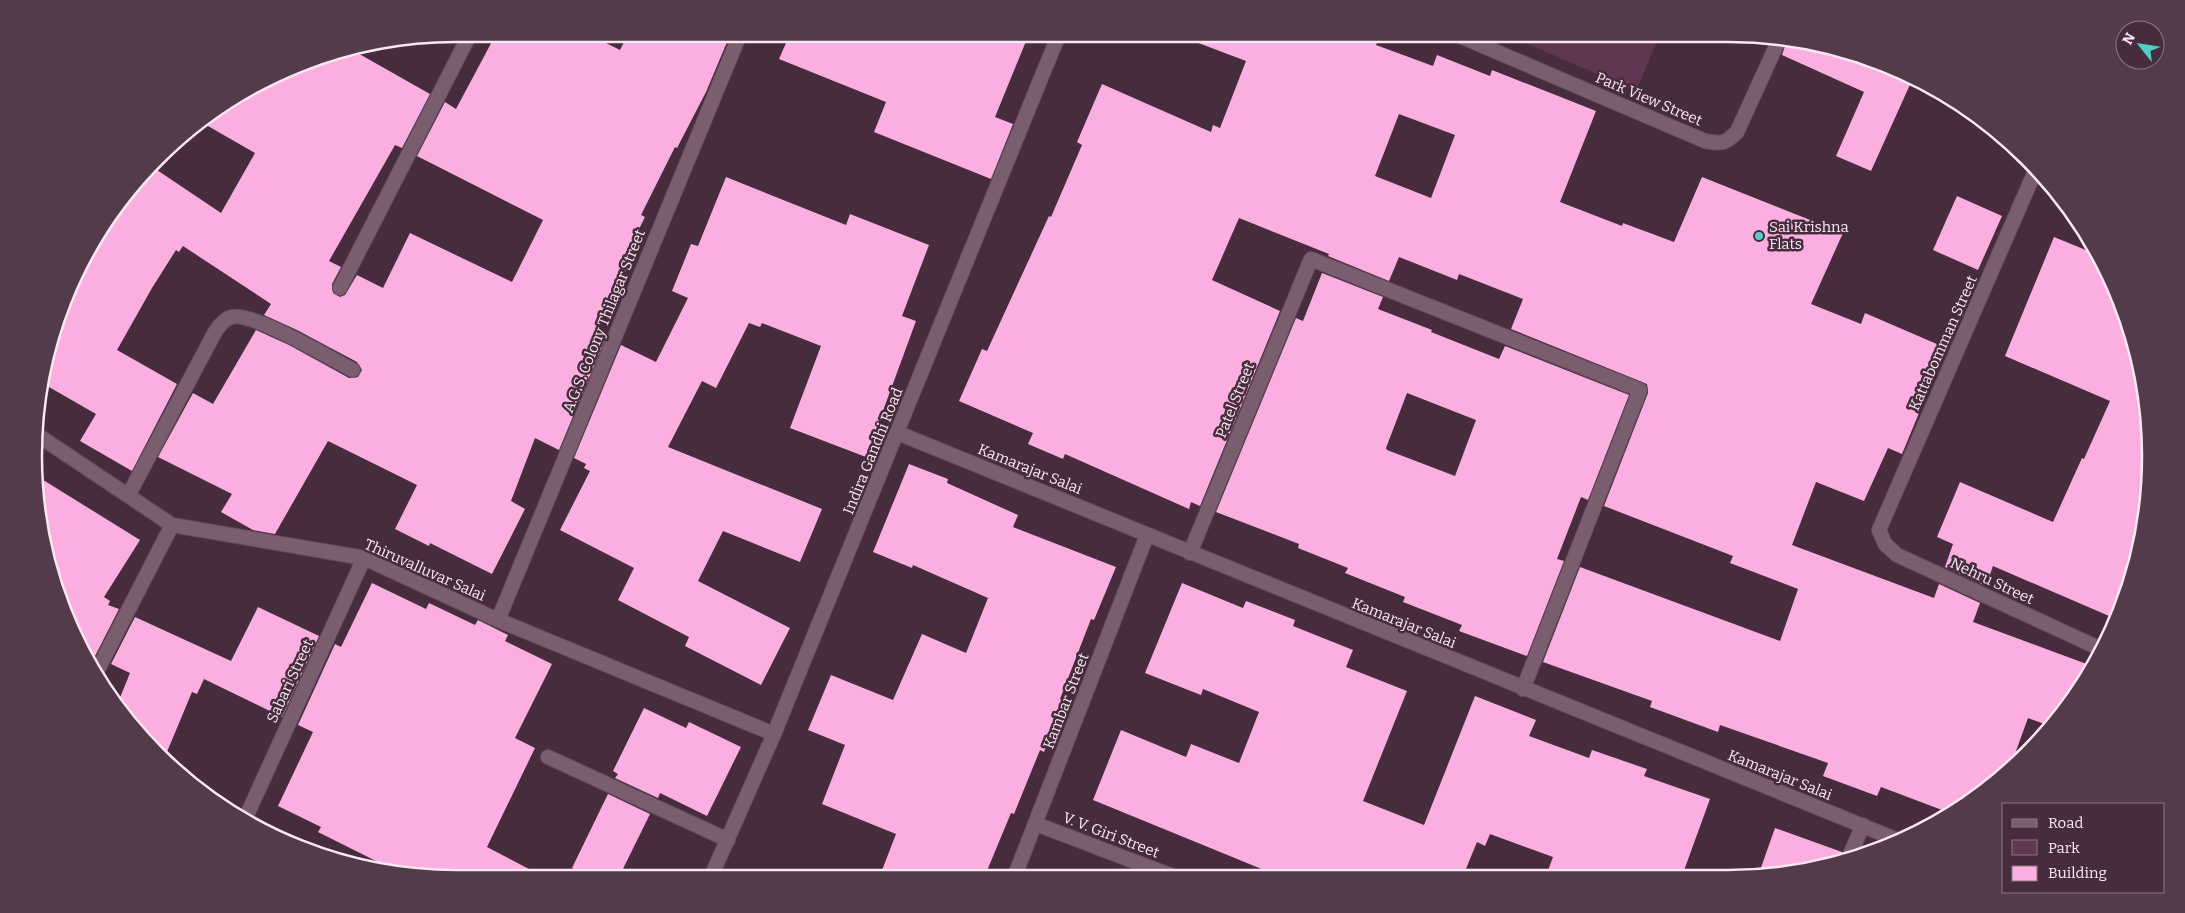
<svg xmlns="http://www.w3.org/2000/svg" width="2185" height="913" viewBox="0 0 2185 913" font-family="Bitter,serif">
  <rect width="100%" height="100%" fill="#462c3d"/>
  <path fill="#5f3752" d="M1505,34h155l-24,57z"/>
  <g fill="#fbafe1" fill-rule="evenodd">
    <path d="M496,34h92l32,16 8,-16h83l16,8 -21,50 -29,56 -2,-1 -34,68 4,2 -24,48 6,3 -31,63 10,6 -47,113 -24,-12 -24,63 14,8 -33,65 -62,-31 -1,3 -34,-17 22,-44 -89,-44 -53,93 -22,-4 -32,-18 11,-18 -74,-37 35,-64 20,11 43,-74 33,15 60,33 9,-1 4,-7 -5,-8 -60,-32 -33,-15 7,-11 -88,-58 -4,6 -3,-2 -24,38 -35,62 60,34 -45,87 -52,-30 16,-27 -54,-31 14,-62 34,-76 64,-77 67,45 34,-60 -54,-31 44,-32 75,-34 34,-5 76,43 -28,54 -7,-3 -66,116 12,6 -9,17 1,9 7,4 5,-2 12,-20 26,13 27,-55 102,49 31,-62 -126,-64 28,-54 11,7z"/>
    <path d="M790,34h239l-34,83 18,7 -22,55 -117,-47 12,-30 -107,-43z"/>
    <path d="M1180,34h200l-4,11 57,21 4,-11 53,21 2,-6 104,41 -36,91 62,24 1,-3 51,19 28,-65 141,56 -32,71 50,20 4,-11 81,35 -44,106 -14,-6 -24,53 -48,-19 -24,63 142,53 5,-14 41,19 -7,19 119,44 -12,26 -30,34 -22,-8 -20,55 -58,40 -69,-26 -4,9 -54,-20 5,-13 -108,-38 -2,7 -68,-25 2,-6 -109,-39 37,-95 200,74 18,-52 -68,-26 3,-7 -129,-50 44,-113 -1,-9 -136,-55 12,-30 -64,-25 -2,6 -58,-23 -10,24 -61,-25 1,-2 -90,-36 -27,62 68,31 -80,195 -9,-4 -2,7 -124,-55 -2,5 -35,-15 5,-11 -74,-32 23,-52 5,2 62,-135 2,1 31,-72 -5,-3 25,-58 109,48 2,-7 7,3 26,-67 -66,-25zM1399,114l56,21 -24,63 -56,-22z"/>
    <path d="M1786,43l78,13 49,22 -42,93 -35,-15 28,-64 -82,-37z"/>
    <path d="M726,177l120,48 4,-11 79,31 -27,71 14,5 -50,136 -76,-29 31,-82 -59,-23 -2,4 -11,-4 -33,65 -14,-7 -34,66 154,62 -22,53 -77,-31 -25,50 92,47 -29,57 -76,-39 4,-9 -71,-37 16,-32 -74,-38 30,-59 -6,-3 2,-4 -12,-6 47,-113 35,17 32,-64 -16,-7 19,-47 7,2z"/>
    <path d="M1957,196l45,20 -24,54 -45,-20z"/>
    <path d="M2054,237l44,18 10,14 29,78 13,82 -2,82 -19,81 -13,27 -123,-53 -7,20 -41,-19 8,-23 -16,-7 23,-55 93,40 29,-64 2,1 26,-58 -105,-45z"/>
    <path d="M1322,273l61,24 -5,12 54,21 -1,2 68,27 6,-13 124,49 -41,105 -7,-3 -24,62 7,2 -37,95 -68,-25 3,-6 -59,-23 2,-5 -60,-24 3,-5 -50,-20 1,-4 -83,-32 80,-194 7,3zM1407,393l69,27 -21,56 -68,-26 -1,-2z"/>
    <path d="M909,464l39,15 -1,4 71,32 -5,12 103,40 -22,53 -3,-1 -31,80 4,2 -20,51 -4,-2 -26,64 -3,-1 -27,65h-105l17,-44 -74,-30 23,-59 -37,-15 23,-55 62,25 29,-66 44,19 22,-55 -75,-33 -1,3 -39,-16z"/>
    <path d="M40,478l100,62 -36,57 6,4 -2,4 11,4 -24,47 -11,-6 -42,-111z"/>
    <path d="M372,583l54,26 3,-6 46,22 3,-5 30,15 -3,6 47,23 -37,74 20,10 -48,99 61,32h-92l-66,-11 -72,-36 3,-5 -43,-21 35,-74 -15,-7 37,-81 6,3z"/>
    <path d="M1182,583l61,25 3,-7 49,19 -2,6 60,24 -7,17 61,24 -44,110 61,24 51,-129 61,24 -7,16 60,22 3,-8 55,19 -3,7 66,23 -28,77h-136l7,-19 -63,-23 -5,12 -8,-4 -14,34 -182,1 -188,-77 28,-70 65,27 5,-13 48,19 20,-51 -56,-23 -2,6 -56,-22z"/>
    <path d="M258,607l61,29 -37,81 -78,-38 -7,15 -5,-2 -28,67 -26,-24 -21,-30 13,-32 -19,-9 24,-47 96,44z"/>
    <path d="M644,708l42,20 3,-6 52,25 -34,69 -47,-23 -2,5 -43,-20 3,-4 -5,-3z"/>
    <path d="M608,794l42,20 -32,65h-23l-23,-11z"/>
    <path d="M1775,828l67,24v6l-58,18h-26z"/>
  </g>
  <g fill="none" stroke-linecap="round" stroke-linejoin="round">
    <g stroke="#614b5a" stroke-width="16">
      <g id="minor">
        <path d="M1455,34l250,107c17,3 20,3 32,-9l41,-90"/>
        <path d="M2036,169l-157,361 6,14 12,11 204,94"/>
        <path d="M340,288l130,-254"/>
        <path d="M129,494l86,-162c4,-6 10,-14 17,-15 22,-5 99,42 121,53"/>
        <path d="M1190,553l121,-294 329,131 -117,299"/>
        <path d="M498,620l242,-586"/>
        <path d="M95,675l77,-150"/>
        <path d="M548,757l180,83"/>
        <path d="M246,817l118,-259"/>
        <path d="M1036,824l139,53"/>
        <path d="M1850,855l13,-30"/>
        <path d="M1014,878l133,-343"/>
      </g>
    </g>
    <g stroke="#614b5a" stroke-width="16">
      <g id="tertiary">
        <path d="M898,433l1002,408"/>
        <path d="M39,436l133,89 192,33 134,62 276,114"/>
        <path d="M710,879l64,-145 285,-700"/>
      </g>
    </g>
    <use href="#minor" stroke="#7b5d70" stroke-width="14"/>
    <use href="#tertiary" stroke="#7b5d70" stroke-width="14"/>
  </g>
  <circle fill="#54cdc7" stroke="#462c3d" stroke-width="2" cx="1759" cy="236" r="5"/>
  <g text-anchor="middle" stroke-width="5" stroke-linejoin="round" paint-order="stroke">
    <g font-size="15" fill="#f9e8f2" stroke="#462c3d">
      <text transform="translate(1649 99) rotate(23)" y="5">Park View Street</text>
      <text transform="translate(604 321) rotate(-68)" y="5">A.G.S. Colony Thilagar Street</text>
      <text transform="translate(1943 343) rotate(-66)" y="5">Kattabomman Street</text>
      <text transform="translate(1235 400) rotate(-68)" y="5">Patel Street</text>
      <text transform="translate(873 451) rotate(-68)" y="5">Indira Gandhi Road</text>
      <text transform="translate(1030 469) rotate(22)" y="5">Kamarajar Salai</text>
      <text transform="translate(425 570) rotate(24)" y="5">Thiruvalluvar Salai</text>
      <text transform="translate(1992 581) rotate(25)" y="5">Nehru Street</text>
      <text transform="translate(1404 623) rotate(22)" y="5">Kamarajar Salai</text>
      <text transform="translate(290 681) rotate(-65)" y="5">Sabari Street</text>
      <text transform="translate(1066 701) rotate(-69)" y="5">Kambar Street</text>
      <text transform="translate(1780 775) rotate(22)" y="5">Kamarajar Salai</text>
      <text transform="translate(1111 835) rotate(21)" y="5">V. V. Giri Street</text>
    </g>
    <g font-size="15" fill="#f9e8f2" stroke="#462c3d" text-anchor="start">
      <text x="1769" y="232">Sai Krishna<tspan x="1769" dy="17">Flats</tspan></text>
    </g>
  </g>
  <path d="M0 0H2185V913H0ZM456 42H1728A414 414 0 0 1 2142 456V456A414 414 0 0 1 1728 870H456A414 414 0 0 1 42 456V456A414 414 0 0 1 456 42Z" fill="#543b4b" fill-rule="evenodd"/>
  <path fill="none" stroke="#f9e8f2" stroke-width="2.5" d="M456 42H1728A414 414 0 0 1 2142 456V456A414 414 0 0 1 1728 870H456A414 414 0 0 1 42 456V456A414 414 0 0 1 456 42Z"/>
  <rect x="2002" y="803" width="162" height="90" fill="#462c3d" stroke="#8e7785"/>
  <rect x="2012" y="819" width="25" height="8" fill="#7b5d70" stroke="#8e7785"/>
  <text x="2048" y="828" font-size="15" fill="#f9e8f2">Road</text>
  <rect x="2012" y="840" width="25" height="15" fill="#5f3752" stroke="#8e7785"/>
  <text x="2048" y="853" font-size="15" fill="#f9e8f2">Park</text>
  <rect x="2012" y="866" width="25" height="15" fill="#fbafe1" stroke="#8e7785"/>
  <text x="2048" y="878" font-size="15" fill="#f9e8f2">Building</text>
  <g transform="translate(2140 45) rotate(300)"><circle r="24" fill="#462c3d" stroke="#8e7785"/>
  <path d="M0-4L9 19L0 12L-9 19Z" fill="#54cdc7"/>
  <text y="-8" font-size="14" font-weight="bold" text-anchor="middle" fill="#f9e8f2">N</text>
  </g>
</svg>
